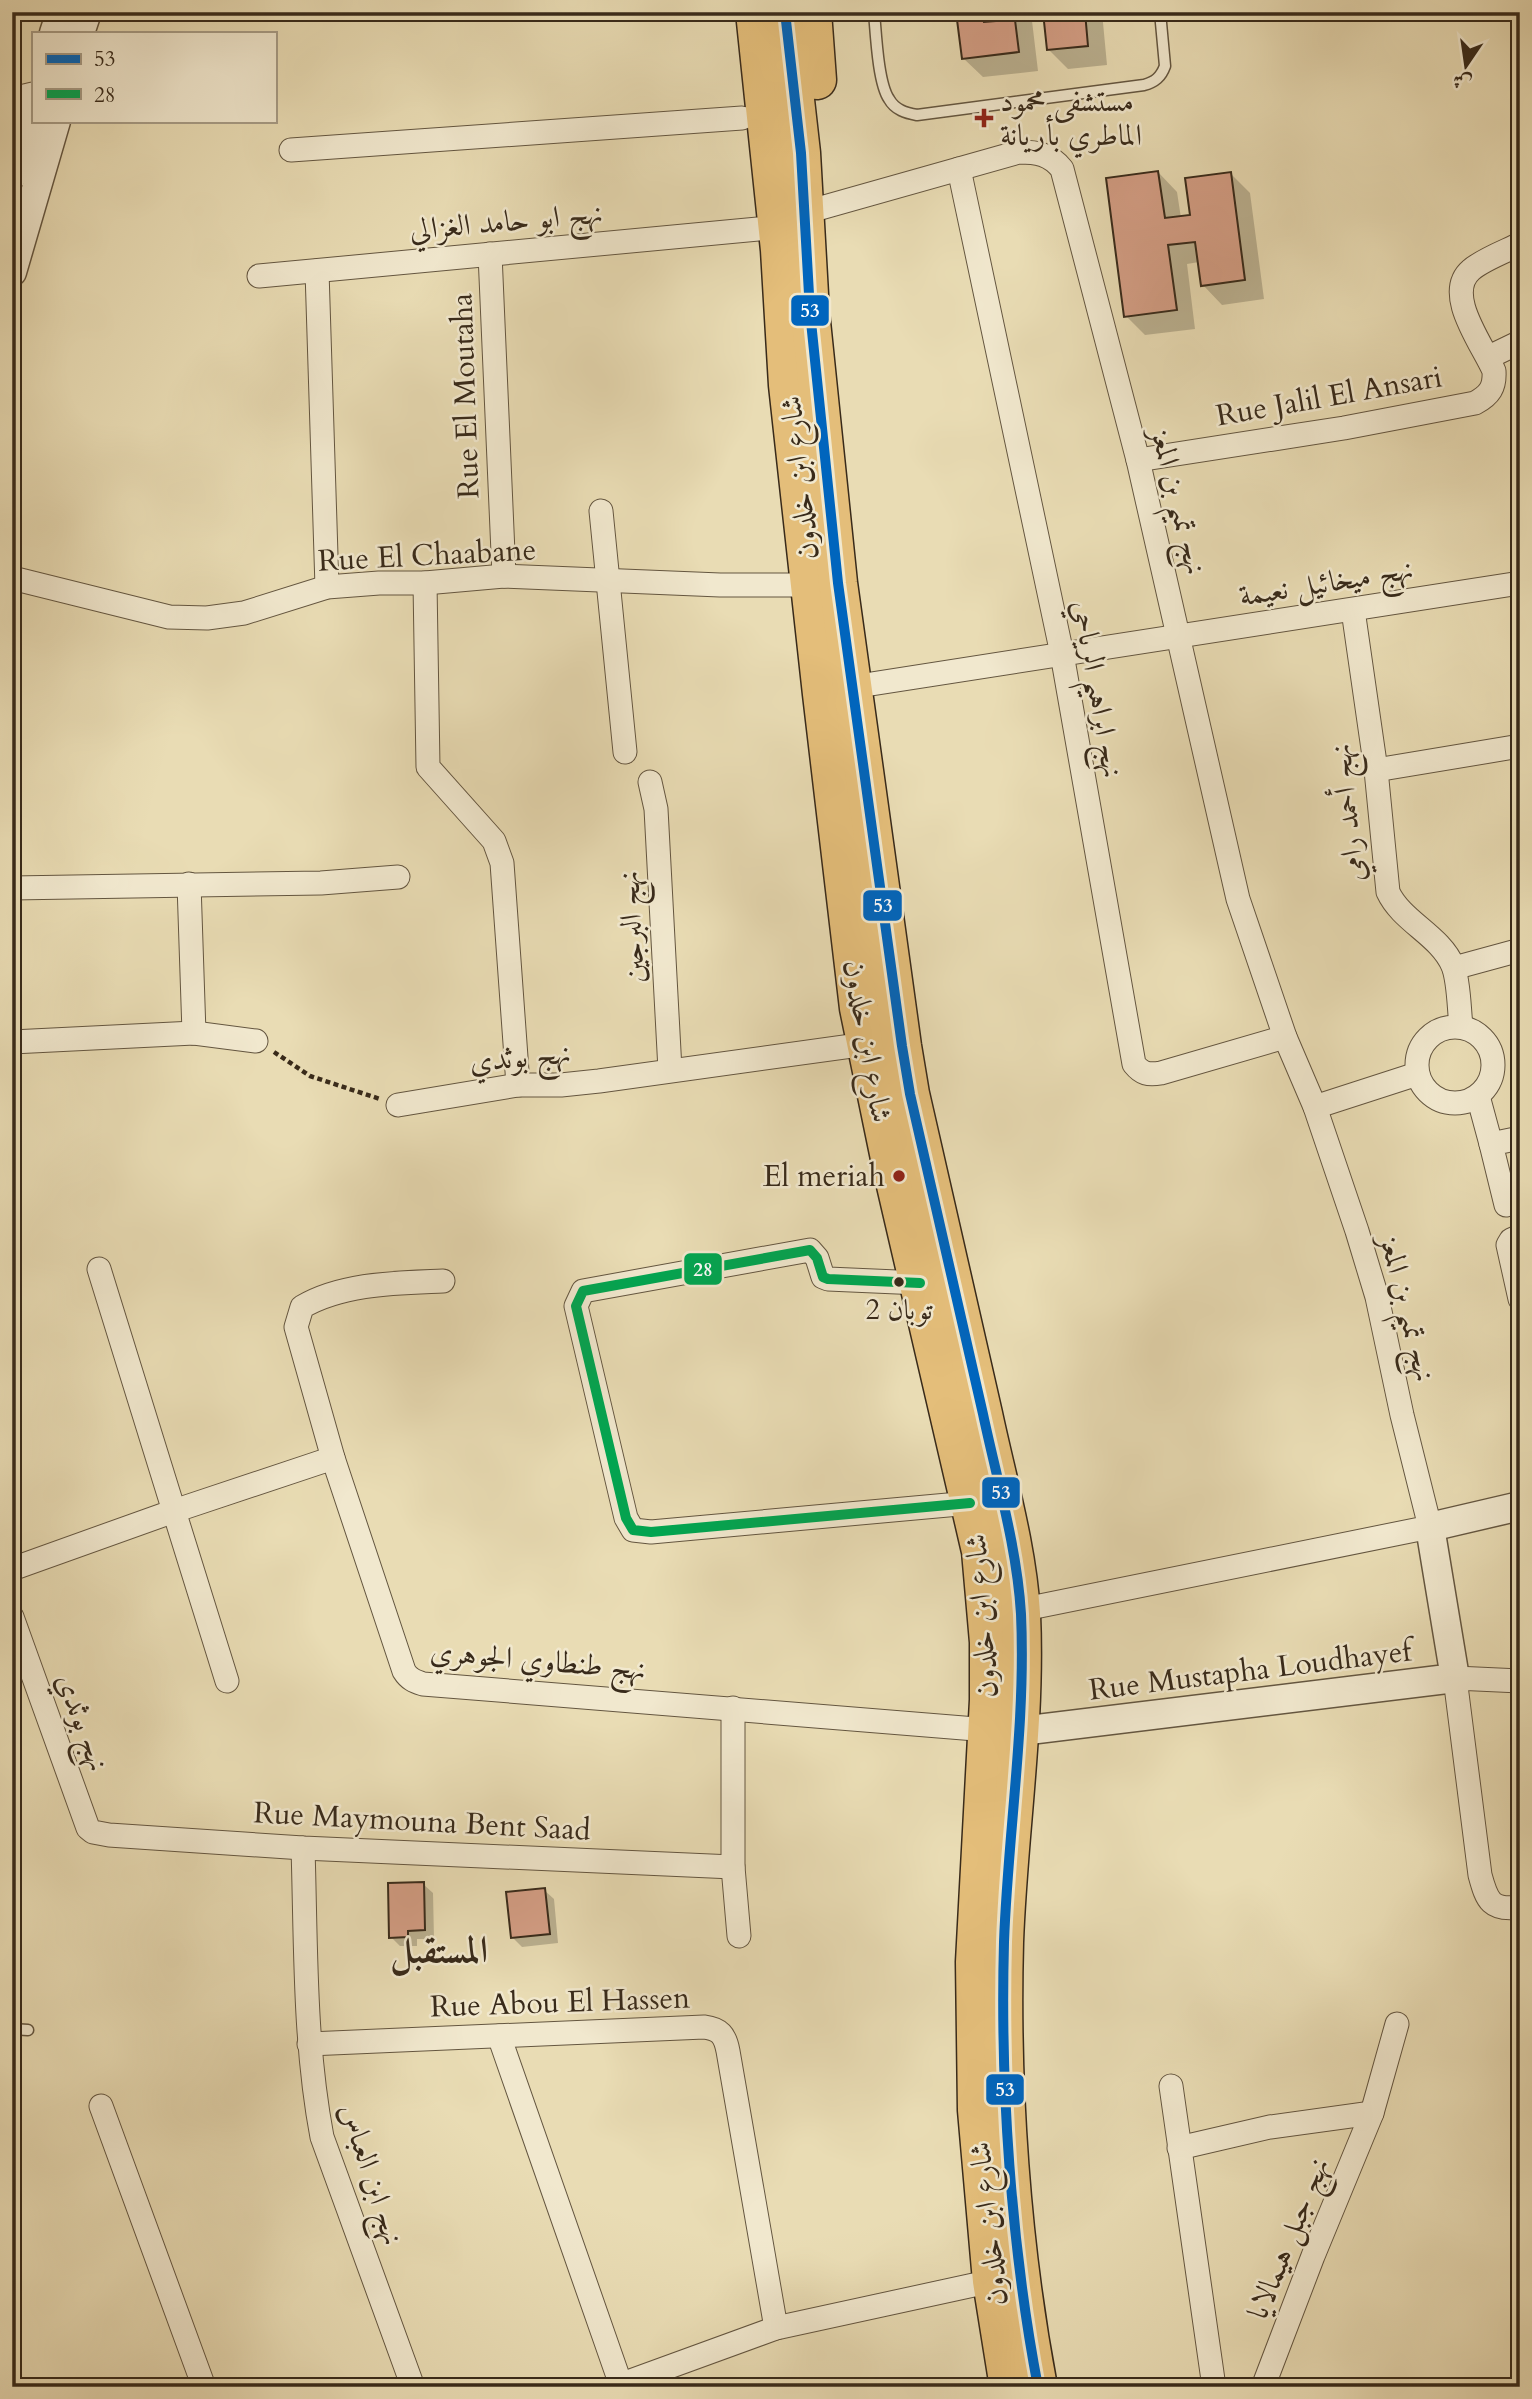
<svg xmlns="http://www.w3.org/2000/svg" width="1532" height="2399" viewBox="0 0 1532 2399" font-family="Cardo,Amiri,serif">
  <rect width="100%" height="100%" fill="#e9dcb4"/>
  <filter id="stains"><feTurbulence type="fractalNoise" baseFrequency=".00286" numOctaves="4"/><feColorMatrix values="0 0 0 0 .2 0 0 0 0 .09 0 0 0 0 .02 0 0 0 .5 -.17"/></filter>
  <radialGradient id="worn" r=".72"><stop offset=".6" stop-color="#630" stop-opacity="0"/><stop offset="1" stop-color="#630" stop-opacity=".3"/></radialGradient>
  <g fill="#0003">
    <path d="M955,12h147l5,53 -39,4 -19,-19 -4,-31 -13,2 6,50 -55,6 -20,-19 -4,-42z"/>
    <path d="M1158,172l19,20 4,26 11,-1 38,-44 20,20 14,106 -42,6 -19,-20 -4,-23 -12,2 8,65 -50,6 -19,-19z"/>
    <path d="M423,1884l10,9 1,46h-17v7h-17l-9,-9z"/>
    <path d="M544,1890l10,9 4,44 -36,4 -10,-10z"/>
  </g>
  <g fill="#d49e85" stroke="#382a1a" stroke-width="2">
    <path d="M956,12h27l1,10 11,-1 -1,-9h20l5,40 -57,7z"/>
    <path d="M1043,12h42l3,34 -41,4z"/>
    <path d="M1158,171l7,47 25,-3 -5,-37 46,-6 14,108 -44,6 -6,-44 -27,3 9,65 -53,7 -18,-139z"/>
    <path d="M424,1882l1,48 -17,1v6l-19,1 -1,-55z"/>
    <path d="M545,1888l5,46 -39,4 -5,-46z"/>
  </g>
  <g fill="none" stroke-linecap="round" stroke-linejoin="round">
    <g stroke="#645640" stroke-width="13">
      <g id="service">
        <path d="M874,12c2,22 4,71 15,87 6,11 17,14 28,16l227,-30c11,-3 17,-8 21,-19l-5,-54"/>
        <path d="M12,2029l16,1"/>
      </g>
    </g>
    <g stroke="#645640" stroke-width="25">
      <g id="minor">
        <path d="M12,99l21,-5"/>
        <path d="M291,150l451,-32"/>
        <path d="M959,169l103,485 72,410c8,10 14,11 27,9l124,-36"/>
        <path d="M803,213l216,-61c18,0 31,2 43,17l76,291 100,439 47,138 30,70 42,124 20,66 25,118 28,112 -410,83"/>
        <path d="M490,254l14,322"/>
        <path d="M317,271l10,316"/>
        <path d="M259,276l499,-47"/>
        <path d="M1489,357l31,-15"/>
        <path d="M1138,460l206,-32 131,-25c15,-8 20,-16 19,-32 -11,-26 -51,-77 -23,-101 11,-10 35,-19 49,-26"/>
        <path d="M601,511l24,241"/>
        <path d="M12,578l157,39 38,1 37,-5 83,-26 52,-4h46l79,-7 216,9h91"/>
        <path d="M425,583l3,184 66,74 8,22 16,222"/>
        <path d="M1353,610l23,160 12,122c14,30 52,43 65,74 6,15 6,43 8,60"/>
        <path d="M852,687l668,-104"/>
        <path d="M1376,770l144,-24"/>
        <path d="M650,782l6,27 14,261"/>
        <path d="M189,884l5,149"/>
        <path d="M12,888l309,-5 77,-6"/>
        <path d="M1454,968l66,-18"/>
        <circle cx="1455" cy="1065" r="38"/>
        <path d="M12,1042l182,-9 62,8"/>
        <path d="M1478,1096l13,48"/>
        <path d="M398,1105l120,-20h43l38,-4 267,-37"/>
        <path d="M1315,1107l102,-33"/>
        <path d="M1506,1205l-15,-61 29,-6"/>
        <path d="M1520,1236l-9,4 -3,5 12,54"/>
        <path d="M920,1283l-92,-4 -5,-2 -6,-19 -7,-8 -227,41 -7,15 50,212 7,12 18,2 319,-29"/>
        <path d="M333,1458l-37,-131 6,-20c41,-24 95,-24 141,-26"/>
        <path d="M12,1569l162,-58 -75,-242"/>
        <path d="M12,1617l76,211 5,4 16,3 194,13 430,19"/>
        <path d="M227,1681l-53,-170 159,-53 71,213c5,8 10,10 19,13l565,46"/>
        <path d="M1520,1681l-65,-3 25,197c7,26 11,36 40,32"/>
        <path d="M733,1708v159l6,69"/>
        <path d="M303,1848c3,96 1,194 19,289l91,250"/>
        <path d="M499,2036l122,349"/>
        <path d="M309,2044l395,-17c16,2 21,8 24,24l48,277"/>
        <path d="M1171,2086l43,301"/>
        <path d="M101,2106l103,281"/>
        <path d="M1179,2148l91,-21 102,-14"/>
        <path d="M614,2387l162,-59 216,-47"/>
        <path d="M1263,2387l50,-131 59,-143 25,-89"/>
      </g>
    </g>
    <g stroke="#645640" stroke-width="31">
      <g id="tertiary">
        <path d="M54,33l7,-21"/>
        <path d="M80,33l7,-21"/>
        <path d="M12,176l21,-74"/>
        <path d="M12,272l44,-151"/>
        <path d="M1003,1731h18l434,-53 -25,-151 90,-21"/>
      </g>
    </g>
    <g stroke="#382a1a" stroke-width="41">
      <g id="trunk">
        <path d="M755,12l25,238 8,135 34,309 37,314 33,160 89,383 8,91v58l-14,262 2,148 15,171 17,106"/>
        <path d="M785,12l16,141 9,159 28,271 64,463 8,48c25,107 49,214 73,320 14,66 34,133 38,200 5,111 -13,218 -17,328 -4,144 7,303 34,445"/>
        <path d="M812,12l5,68"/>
      </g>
    </g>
    <path stroke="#382a1a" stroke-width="4.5" stroke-dasharray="5 3.5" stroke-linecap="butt" d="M274,1052l36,24 70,23"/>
    <use href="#service" stroke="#f1e8ce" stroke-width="10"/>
    <use href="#minor" stroke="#f1e8ce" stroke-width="23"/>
    <use href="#tertiary" stroke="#f1e8ce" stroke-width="28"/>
    <use href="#trunk" stroke="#e4be7a" stroke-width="38"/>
    <g stroke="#f1e8ce" stroke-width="16">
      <path id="bus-1" d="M785,12l16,141 9,159 28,271 64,463 8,48c25,107 49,214 73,320 14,66 34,133 38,200 5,111 -13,218 -17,328 -4,144 7,303 34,445"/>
    </g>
    <g stroke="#f1e8ce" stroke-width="16">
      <path id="bus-2" d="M920,1283l-92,-4 -5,-2 -6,-19 -7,-8 -227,41 -7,15 50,212 7,12 18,2 319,-29"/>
    </g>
    <use href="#bus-1" stroke="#0065bd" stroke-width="10"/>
    <use href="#bus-2" stroke="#00a651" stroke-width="10"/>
  </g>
  <g fill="#8f2418" stroke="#f1e8ce" stroke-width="2.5">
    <path d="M980.5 107.5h7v7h7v7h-7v7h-7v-7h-7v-7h7z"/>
    <circle cx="899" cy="1176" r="7"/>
  </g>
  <circle fill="#382a1a" stroke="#f1e8ce" stroke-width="2.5" cx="899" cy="1282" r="6"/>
  <g text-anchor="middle" stroke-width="5" stroke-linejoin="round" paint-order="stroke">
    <g font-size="28" fill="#382a1a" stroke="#f1e8ce">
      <text x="899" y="1319">توبان 2</text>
    </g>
    <g font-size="30" fill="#382a1a" stroke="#f1e8ce" text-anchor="start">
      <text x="1000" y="111">مستشفى محمود<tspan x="1000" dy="34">الماطري بأريانة</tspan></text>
      <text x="885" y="1186" text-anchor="end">El meriah</text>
    </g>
    <g font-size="30" fill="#382a1a" stroke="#f1e8ce">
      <text transform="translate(506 221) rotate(-5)" y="10">نهج ابو حامد الغزالي</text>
      <text transform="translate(465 396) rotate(-92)" y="10">Rue El Moutaha</text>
      <text transform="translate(1329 396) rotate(-10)" y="10">Rue Jalil El Ansari</text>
      <text transform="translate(799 478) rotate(-96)" y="10">شارع ابن خلدون</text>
      <text transform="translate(1179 501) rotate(76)" y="10">نهج تميم بن المعز</text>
      <text transform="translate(427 555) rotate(-3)" y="10">Rue El Chaabane</text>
      <text transform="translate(1326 582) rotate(-9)" y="10">نهج ميخائيل نعيمة</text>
      <text transform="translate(1098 689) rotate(80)" y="10">نهج ابراهيم الرياحي</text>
      <text transform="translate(1347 813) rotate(-96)" y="10">نهج أحمد رامي</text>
      <text transform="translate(631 927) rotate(-93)" y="10">نهج البرجين</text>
      <text transform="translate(868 1041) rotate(80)" y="10">شارع ابن خلدون</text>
      <text transform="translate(520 1057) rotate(-5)" y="10">نهج بوثدي</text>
      <text transform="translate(1408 1308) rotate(76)" y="10">نهج تميم بن المعز</text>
      <text transform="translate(981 1616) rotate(-94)" y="10">شارع ابن خلدون</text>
      <text transform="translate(538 1660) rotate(5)" y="10">نهج طنطاوي الجوهري</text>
      <text transform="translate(1250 1670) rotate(-7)" y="10">Rue Mustapha Loudhayef</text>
      <text transform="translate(83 1722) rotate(70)" y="10">نهج بوثدي</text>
      <text transform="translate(422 1821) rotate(3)" y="10">Rue Maymouna Bent Saad</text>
      <text transform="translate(560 2002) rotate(-2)" y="10">Rue Abou El Hassen</text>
      <text transform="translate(372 2174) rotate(72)" y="10">نهج ابن العباس</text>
      <text transform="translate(988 2224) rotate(-96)" y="10">شارع ابن خلدون</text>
      <text transform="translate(1288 2238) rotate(-68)" y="10">نهج جبل هيمالايا</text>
    </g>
    <g font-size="37" font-weight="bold" fill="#382a1a" stroke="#f1e8ce">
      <text x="439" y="1962">المستقبل</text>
    </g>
  </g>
  <g stroke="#f1e8ce" stroke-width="2.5">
    <rect x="790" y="294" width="40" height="33" rx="7" fill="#0065bd"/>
    <rect x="862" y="889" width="41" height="33" rx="7" fill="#0065bd"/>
    <rect x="683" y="1252" width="40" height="34" rx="7" fill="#00a651"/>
    <rect x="981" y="1476" width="40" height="33" rx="7" fill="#0065bd"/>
    <rect x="985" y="2073" width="40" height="33" rx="7" fill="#0065bd"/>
  </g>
  <g font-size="19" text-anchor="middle" font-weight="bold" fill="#fff">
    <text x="810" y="317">53</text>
    <text x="883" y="912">53</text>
    <text x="703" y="1276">28</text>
    <text x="1001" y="1499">53</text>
    <text x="1005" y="2096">53</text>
  </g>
  <rect width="1532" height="2399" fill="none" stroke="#e9dcb4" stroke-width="42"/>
  <rect x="14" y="14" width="1504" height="2371" fill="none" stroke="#382a1a" stroke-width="3.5"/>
  <rect x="21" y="21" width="1490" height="2357" fill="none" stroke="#382a1a" stroke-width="2"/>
  <rect x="32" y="32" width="245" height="91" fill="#f1e8ce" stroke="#a79c86" stroke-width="2"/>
  <rect x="46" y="54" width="35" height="10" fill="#0065bd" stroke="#a79c86" stroke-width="2"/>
  <text x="94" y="66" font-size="21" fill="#382a1a">53</text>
  <rect x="46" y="89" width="35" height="10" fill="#00a651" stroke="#a79c86" stroke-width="2"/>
  <text x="94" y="102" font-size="21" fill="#382a1a">28</text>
  <g transform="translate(1466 66) rotate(193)" stroke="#f1e8ce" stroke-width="5" paint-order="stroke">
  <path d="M0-5L12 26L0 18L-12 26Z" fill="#382a1a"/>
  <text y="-10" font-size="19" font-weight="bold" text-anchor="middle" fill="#382a1a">ش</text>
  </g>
  <rect width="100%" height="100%" filter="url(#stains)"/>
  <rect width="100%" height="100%" fill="url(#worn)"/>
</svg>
